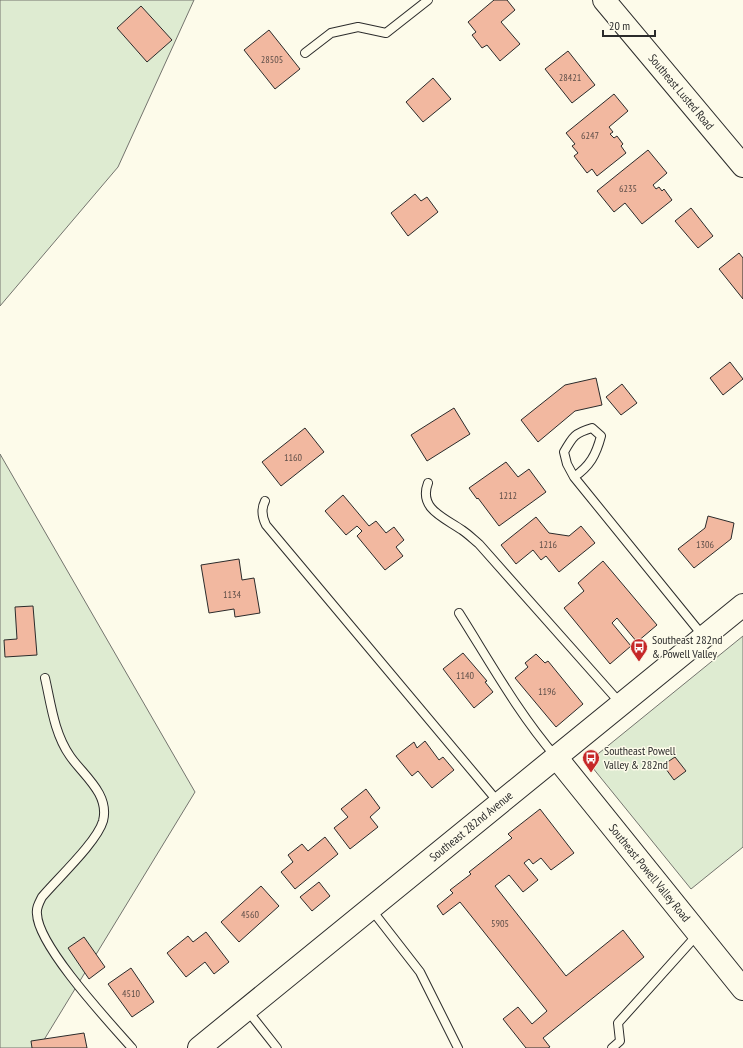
<svg xmlns="http://www.w3.org/2000/svg" width="743" height="1048" viewBox="0 0 743 1048" font-family="'PT Sans Narrow',sans-serif">
  <rect width="100%" height="100%" fill="#fdfbea"/>
  <g fill="#deebd1" stroke="#74746e">
    <path d="M0,0h194l-76,167 -118,139z"/>
    <path d="M0,454l195,338 -156,256h-39z"/>
    <path d="M743,636v211l-52,42 -103,-127z"/>
  </g>
  <g fill="#f2b8a0" stroke="#2b2b2b">
    <path d="M494,0h13l8,10 -14,12 19,22 -20,17 -13,-16 -5,3 -10,-13 4,-3 -8,-10z"/>
    <path d="M141,6l31,34 -25,22 -30,-34z"/>
    <path d="M269,30l31,39 -25,20 -31,-39z"/>
    <path d="M568,51l27,34 -23,18 -27,-34z"/>
    <path d="M433,78l18,21 -28,23 -17,-20z"/>
    <path d="M614,94l14,17 -19,16 4,5 -3,2 4,4 3,-2 6,8 -2,2 5,7 -29,23 -5,-7 -5,4 -13,-17 4,-3 -6,-7 3,-2 -9,-11z"/>
    <path d="M648,150l19,23 -14,12 3,4 3,-2 3,4 2,-2 8,11 -30,24 -17,-21 -11,9 -17,-21z"/>
    <path d="M415,194l6,7 6,-4 11,15 -30,24 -17,-23z"/>
    <path d="M691,208l22,28 -15,12 -23,-27z"/>
    <path d="M739,253l4,5v41l-24,-30z"/>
    <path d="M730,362l13,17 -20,16 -13,-17z"/>
    <path d="M596,378l6,27 -27,6 -37,31 -17,-22 44,-35z"/>
    <path d="M622,384l15,19 -16,12 -15,-18z"/>
    <path d="M454,408l16,26 -43,27 -16,-26z"/>
    <path d="M305,428l19,24 -43,34 -19,-24z"/>
    <path d="M506,462l12,15 11,-8 17,23 -47,34 -21,-28 -1,1 -8,-11z"/>
    <path d="M343,495l26,31 7,-5 10,12 8,-6 10,13 -8,7 7,9 -18,14 -28,-34 5,-5 -5,-5 -11,9 -21,-24z"/>
    <path d="M708,516l26,7 -3,16 -37,29 -16,-19 27,-21z"/>
    <path d="M536,517l13,16 20,3 12,-10 14,17 -36,29 -13,-16 -5,4 -8,-10 -17,14 -15,-19z"/>
    <path d="M239,559l3,21 12,-2 6,35 -25,4 -1,-8 -25,4 -8,-48z"/>
    <path d="M603,561l54,64 -20,17 -20,-24 -5,5 19,23 -21,18 -46,-56 20,-17 -6,-8z"/>
    <path d="M33,606l4,49 -32,2 -1,-17 13,-1 -2,-32z"/>
    <path d="M463,653l24,28 -2,1 8,10 -19,16 -31,-39z"/>
    <path d="M536,654l9,9 3,-2 35,43 -27,23 -41,-49 13,-11 -3,-4z"/>
    <path d="M425,741l14,19 4,-3 11,13 -22,18 -14,-17 -6,5 -16,-20 18,-14 3,6z"/>
    <path d="M675,757l11,14 -12,9 -11,-15z"/>
    <path d="M366,789l14,19 -10,9 8,10 -28,22 -16,-21 14,-11 -7,-8z"/>
    <path d="M540,809l34,44 -23,17 -10,-12 -8,6 -4,-5 -5,4 14,17 -15,12 -14,-17 -14,11 71,90 57,-46 21,27 -101,81 7,9 -2,1h-22l-23,-29 15,-12 14,17 15,-13 -87,-109 -17,13 -6,-9 16,-13 -3,-3 21,-16 -2,-2 43,-34 -4,-4z"/>
    <path d="M325,837l13,17 -43,35 -14,-17 12,-10 -5,-7 14,-11 6,7z"/>
    <path d="M319,882l11,14 -18,15 -12,-14z"/>
    <path d="M261,886l18,20 -40,36 -18,-20z"/>
    <path d="M206,932l23,30 -15,12 -9,-12 -19,15 -19,-24 21,-17 5,6z"/>
    <path d="M84,937l21,30 -16,12 -21,-31z"/>
    <path d="M131,968l23,34 -22,15 -24,-33z"/>
    <path d="M84,1033l3,15h-55l-1,-7z"/>
  </g>
  <g fill="none" stroke-linecap="round" stroke-linejoin="round">
    <g stroke="#2b2b2b" stroke-width="10">
      <g id="lane">
        <path d="M305,53l26,-20 27,-6 28,6 42,-33"/>
        <path d="M574,477c16,-11 22,-22 27,-41l-9,-8c-17,5 -19,8 -28,24l3,12 7,13 129,159"/>
        <path d="M428,483c-10,26 17,35 34,47 6,4 11,9 17,14l142,160"/>
        <path d="M265,501c-4,8 -3,16 1,24l233,278"/>
        <path d="M459,613c31,49 59,100 97,144"/>
        <path d="M45,678c6,26 9,55 25,78 13,19 40,38 33,65 -6,21 -46,58 -61,76 -3,6 -6,11 -5,17 1,32 72,108 95,134"/>
        <path d="M371,909l49,63 38,76"/>
        <path d="M247,1010l30,38"/>
        <path d="M612,1048l8,-7 -2,-18 79,-88"/>
      </g>
    </g>
    <g stroke="#2b2b2b" stroke-width="24">
      <g id="secondary">
        <path id="s1" d="M604,0l139,166"/>
        <path id="s2" d="M556,757l187,232"/>
        <path id="s3" d="M199,1048l544,-443"/>
      </g>
    </g>
    <use href="#lane" stroke="#fdfbea" stroke-width="8"/>
    <use href="#secondary" stroke="#fdfbea" stroke-width="22"/>
  </g>
  <defs>
    <g id="bus-pin" transform="scale(0.9)"><path d="M0 17L-7.5 6A9.5 9.5 0 1 1 7.5 6Z" fill="#c62828" stroke="#fdfbea"/><path d="M-5-6H5V4H4V6H2V4H-2V6H-4V4H-5ZM-3.5-4V0h7V-4ZM-3.5 1.2v1.5H-2V1.2ZM2 1.2v1.5H3.5V1.2Z" fill="#fff"/></g>
  </defs>
  <g fill-rule="evenodd">
    <use href="#bus-pin" x="639" y="647"/>
    <use href="#bus-pin" x="591" y="758"/>
  </g>
  <g text-anchor="middle" stroke-width="3" stroke-linejoin="round" paint-order="stroke">
    <g font-size="10" fill="#5d4e48">
      <text x="272" y="63">28505</text>
      <text x="570" y="81">28421</text>
      <text x="590" y="139">6247</text>
      <text x="628" y="192">6235</text>
      <text x="293" y="461">1160</text>
      <text x="508" y="499">1212</text>
      <text x="548" y="548">1216</text>
      <text x="705" y="548">1306</text>
      <text x="232" y="598">1134</text>
      <text x="465" y="679">1140</text>
      <text x="547" y="695">1196</text>
      <text x="250" y="918">4560</text>
      <text x="500" y="927">5905</text>
      <text x="131" y="997">4510</text>
    </g>
    <g font-size="12" fill="#2b2b2b" stroke="#fdfbea">
      <text dy="4" stroke="none"><textPath href="#s1" startOffset="120">Southeast Lusted Road</textPath></text>
      <text dy="4" stroke="none"><textPath href="#s3" startOffset="351">Southeast 282nd Avenue</textPath></text>
      <text dy="4" stroke="none"><textPath href="#s2" startOffset="149">Southeast Powell Valley Road</textPath></text>
    </g>
    <g font-size="12" fill="#2b2b2b" stroke="#fdfbea" text-anchor="start">
      <text x="652" y="644">Southeast 282nd<tspan x="652" dy="14">&amp; Powell Valley</tspan></text>
      <text x="604" y="755">Southeast Powell<tspan x="604" dy="14">Valley &amp; 282nd</tspan></text>
    </g>
  </g>
  <path d="M603 30v6h52v-6" fill="none" stroke="#2b2b2b" stroke-width="2"/>
  <text x="609" y="30" font-size="12" fill="#2b2b2b" stroke="#fdfbea" stroke-width="3" paint-order="stroke">20 m</text>
</svg>
